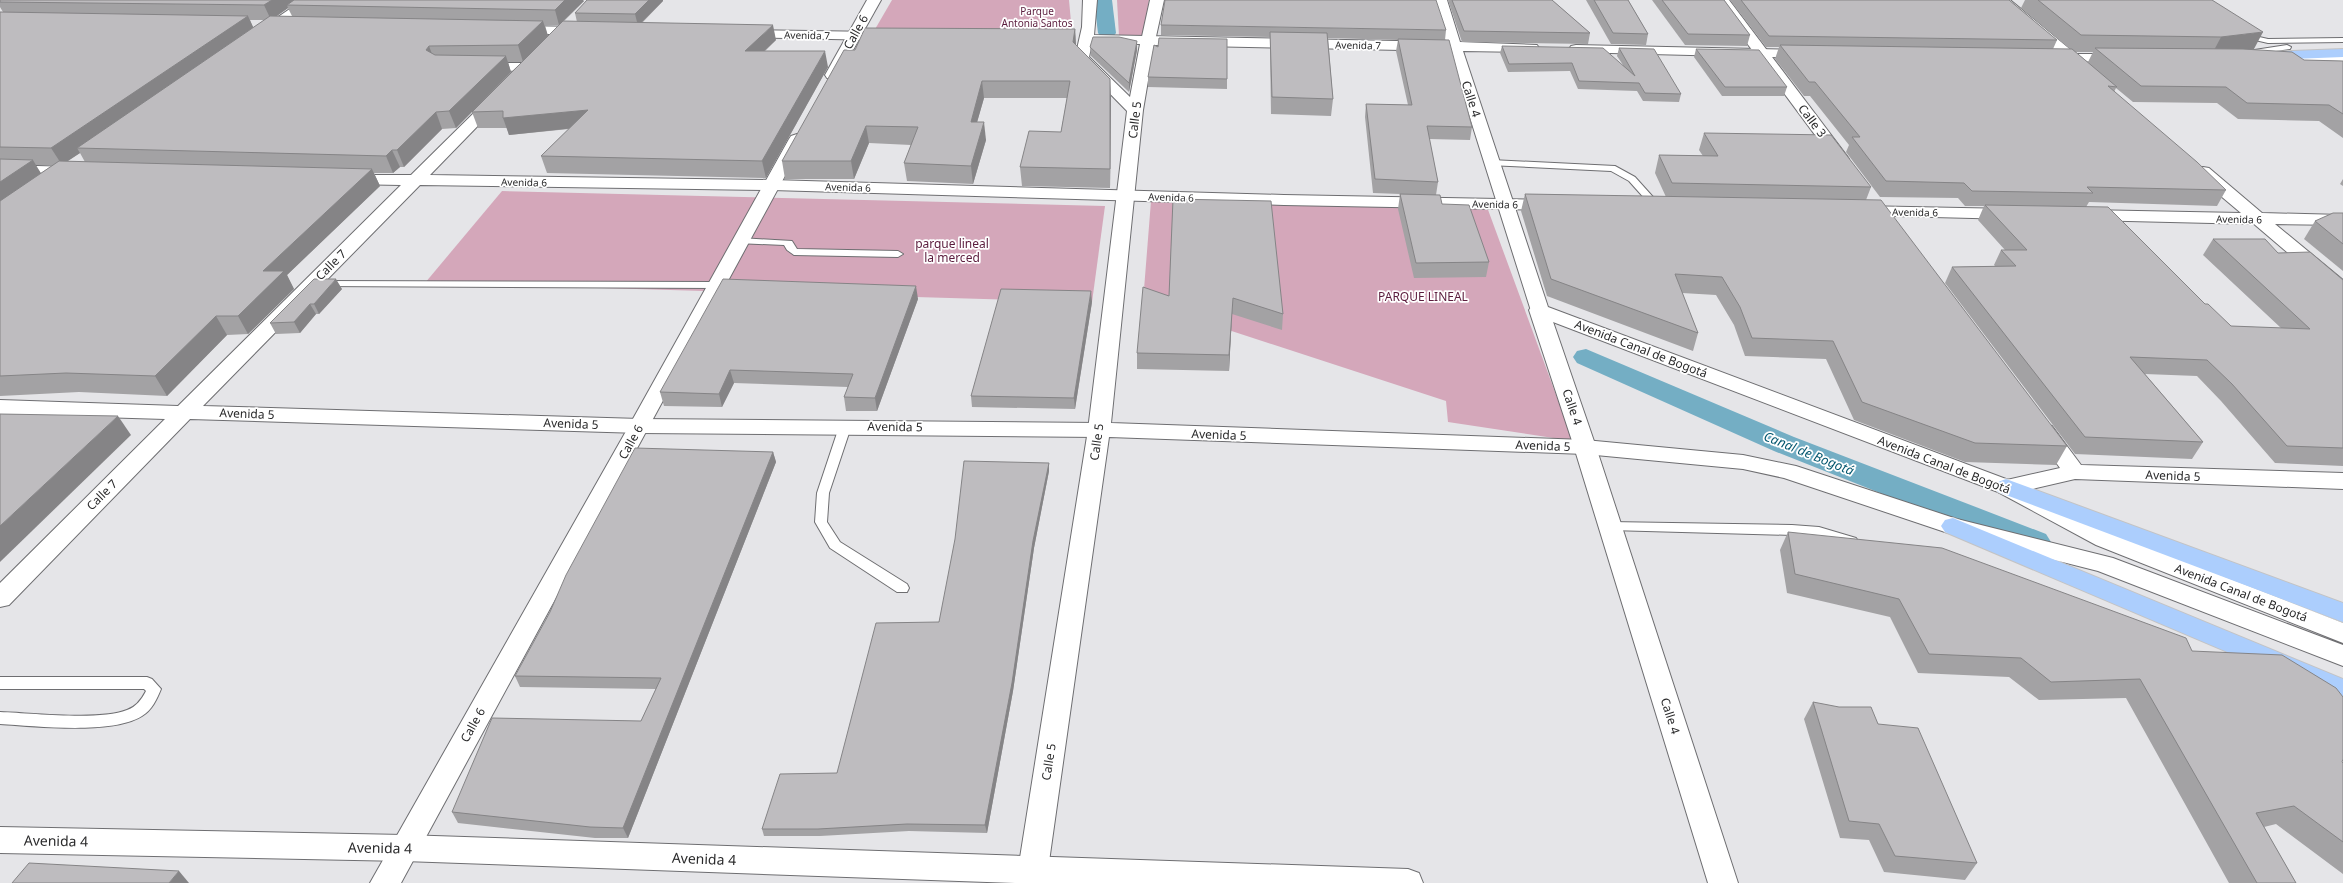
<svg xmlns="http://www.w3.org/2000/svg" width="2343" height="883" viewBox="0 0 2343 883" font-family="'Noto Sans',sans-serif">
  <rect width="100%" height="100%" fill="#e5e5e8"/>
  <g fill="#d4a7ba">
    <path d="M892,0h177l3,33 -198,-2z"/>
    <path d="M1117,0h32l-6,35 -24,1z"/>
    <path d="M502,191l603,15 -13,96 -667,-19z"/>
    <path d="M1151,201l336,6 86,234 -125,-19 -2,-21 -303,-99z"/>
  </g>
  <g fill="none" stroke-linecap="round" stroke-linejoin="round">
    <g fill="#74aec4" fill-rule="evenodd">
      <path d="M1094,0h18l4,33 -3,4h-12l-3,-4z"/>
      <path d="M1586,349l208,88 252,97 5,8 -5,8 -11,3 -11,-3 -250,-99 -197,-88 -4,-6 4,-6z"/>
    </g>
    <g stroke="#6e6e71" stroke-width="2">
      <g id="lane">
        <path d="M2242,33l26,6 75,-1v4l-75,1 -26,-6z"/>
        <path d="M2287,45l4,2 -1,2 -42,6 -4,-2 4,-2z"/>
        <path d="M1491,160l124,6 20,11 27,30 -2,2h-6l-25,-28 -18,-10 -123,-6v-4z"/>
        <path d="M740,238l52,3 5,8 101,2 5,3 -5,3 -104,-2 -7,-5 -3,-5 -47,-2 -2,-2z"/>
        <path d="M323,281l393,1 5,3 -5,3 -397,-2 -1,-2 1,-2z"/>
        <path d="M845,423l6,4 -22,66 -2,29 13,20 67,42 2,4 -2,4h-10l-67,-44 -15,-26 2,-29 22,-66z"/>
        <path d="M1610,522l182,3 27,2 37,11 2,3 -2,3 -5,2 -32,-9 -27,-2 -182,-5 -5,-1 -1,-3 1,-3z"/>
        <path d="M0,677h147l5,2 9,10c-4,10 -9,21 -19,27 -30,19 -106,10 -142,8v-12c31,1 100,9 127,-2 9,-3 15,-11 19,-19l-2,-2h-144z"/>
      </g>
    </g>
    <g stroke="#6e6e71" stroke-width="2">
      <g id="street">
        <path d="M303,0h16l-50,36h-10l-2,-3 2,-3z"/>
        <path d="M1150,0h14l-9,41 -7,4 -7,-4z"/>
        <path d="M1715,0h14l118,156 2,3 -2,3h-12z"/>
        <path d="M1995,0h15l79,65 2,3 -2,3h-10z"/>
        <path d="M517,26l66,1 7,4 -7,4 -71,-2 -2,-3z"/>
        <path d="M745,30l132,2 7,4 -7,4 -137,-3 -2,-3z"/>
        <path d="M480,63h47l7,4 -7,4 -52,-1 -2,-3z"/>
        <path d="M496,94l5,2 3,3 -3,3 -71,73 342,5 512,15 268,5 6,1 3,4 -3,4 -6,1 -268,-5 -512,-15 -352,-5 -217,221 437,13 459,4 8,2 3,5 -3,5 -8,2 -459,-4 -450,-14 -181,186 -9,2v-24l165,-164 -165,-5v-14l178,6 223,-221 -54,-1 -6,-1 -2,-4 2,-4h70l80,-79z"/>
        <path d="M0,165l74,2 6,1 2,4 -2,4 -6,1 -74,-2z"/>
        <path d="M2203,167l6,1 53,45 81,2v10l-68,-1 68,56v16l-7,-2 -82,-70 -168,-4 -6,-1 -3,-4 3,-4 6,-1 155,3 -44,-37 -2,-4 2,-4z"/>
        <path d="M1860,206l152,3 6,1 3,4 -3,4 -6,1 -158,-4 -3,-4 3,-4z"/>
        <path d="M1539,304l7,2 3,4 47,137 142,436h-30l-134,-436 -45,-137 3,-4z"/>
        <path d="M2044,424l8,2 29,39 262,8v16l-268,-10 -69,16 -8,-3 -3,-5 3,-5 62,-14 -27,-37 3,-5z"/>
        <path d="M0,827l404,8 1004,34 11,4 4,10h-408l-611,-22 -404,-8z"/>
      </g>
    </g>
    <g stroke="#6e6e71" stroke-width="2">
      <g id="secondary">
        <path d="M867,0h14l-42,75 -7,4 -5,-1 -2,-3z"/>
        <path d="M1083,0h14l-3,35 352,7 -13,-42h14l13,42 77,3 2,3 -7,4 -69,-1 85,256 466,175 98,51 231,90v20l-247,-98 -98,-53 -466,-178 -83,-263 -295,-6 -11,65 -32,313 474,17 158,15 53,11 161,53 156,39 230,87v21l-245,-95 -153,-39 -161,-54 -41,-9 -158,-15 -476,-17 -63,446h-30l72,-453 39,-319 -52,-53 7,-31zM1092,43l48,1 -10,53 -41,-40z"/>
        <path d="M1576,45l232,5 7,4 -7,4 -237,-6 -2,-3 2,-3z"/>
        <path d="M2054,54h66l7,4 -7,4 -71,-1 -2,-3z"/>
        <path d="M2274,55h69v8l-74,-1 -2,-3 2,-3z"/>
        <path d="M797,134l6,2 2,3 -404,744h-31l259,-457 160,-287 2,-3z"/>
      </g>
    </g>
    <g stroke="#c3c3c4" stroke-width="2">
      <g id="primary">
        <path d="M2343,49v8l-77,3 -7,-4 7,-4z"/>
        <path d="M2006,479l337,124v19l-345,-130 -3,-5 3,-5z"/>
        <path d="M1953,518l390,161v22l-398,-169 -4,-6 4,-6z"/>
      </g>
    </g>
    <use href="#lane" fill="#fff" fill-rule="evenodd"/>
    <use href="#street" fill="#fff" fill-rule="evenodd"/>
    <use href="#secondary" fill="#fff" fill-rule="evenodd"/>
    <use href="#primary" fill="#accefd" fill-rule="evenodd"/>
  </g>
  <g fill="#a3a2a4" fill-rule="evenodd">
    <path d="M0,0l584,1 -20,20 13,1 -2,-9 88,-12 -21,22 134,17 -11,11 63,16 -62,111 -219,-5 -6,-17 28,-27 -60,6 -2,-7h-29l-6,-16 -16,16 -14,1 -38,38h-4l-7,6h-19l6,13 -93,89 7,14 -46,45 -21,1 -60,61 -88,-4 -79,4v-384h3l-3,-5zM288,8l4,8h-15zM250,20h14l-11,8zM545,25h14l-11,11zM508,62h14l-11,10zM80,153l5,9 -18,-1zM35,165h18l-12,8z"/>
    <path d="M1448,0h104l38,33 -2,11 -126,-2z"/>
    <path d="M1586,0h42l20,34 -2,11 -35,-1z"/>
    <path d="M1652,0h72l26,35 -3,11 -62,-1z"/>
    <path d="M1730,0h279l48,40 -4,9h17l-49,-41 4,-8h187l42,49h-6l56,11 39,1v77l-24,-17 -81,-2 -21,-16 -84,-1 -17,-14 -2,4 112,98 -9,16 -128,-4 -3,5 145,119 50,2 -78,-73 10,-16 65,14 65,27v186l-68,-3 -54,-62 -24,-25 -52,-2 58,68 -11,17 -117,-5 -130,-171 7,-16 43,-1 -1,-1 7,-15h4l-27,-30 6,-14h-19l-7,-8 -78,-1 -34,-45 3,-7 -39,-49h-6l-29,-37 4,-12h-13zM2075,52h18l-5,10z"/>
    <path d="M1161,25l285,5 -1,10 27,87 -2,13 -41,-1 9,43 -2,13 6,9 47,58 -3,15 -72,1 -16,-69 2,-15 -27,-1 -8,-76 1,-13 42,1 -12,-54 2,-11 -70,-2 5,61 -2,17 -60,-2 -1,-65v-12l-109,-2z"/>
    <path d="M1075,29l1,16 35,52 -1,91 -88,-2 -2,-19 41,-35 6,-34h-83l-7,24 9,18 -13,44 -66,-3 -3,-18 7,-18 -42,-2 -15,36h-69l-3,-18z"/>
    <path d="M1502,46l121,19 -6,-9 2,-8 62,46 -2,8 -36,-1 -6,-10 -59,-2 -8,-18 -62,1 -8,-19z"/>
    <path d="M1090,47l47,3 -8,42 -38,-36z"/>
    <path d="M1158,47l69,32v10l-79,-2v-10z"/>
    <path d="M1696,49l91,38 -3,9h-62l-28,-39z"/>
    <path d="M1704,133l167,54 -5,13 201,246 -11,19 -91,-3 -111,-42 -28,-61 -81,-3 -11,-31 -18,-30 -34,-2 16,40 -5,18 -146,-55 -26,-85 4,-17 141,3 -11,-24 4,-18 44,1 -4,-6z"/>
    <path d="M2343,179v7l-3,-2z"/>
    <path d="M1173,199l110,115 -1,16 -50,-16 -3,57 -92,-2v-16l32,-57z"/>
    <path d="M2343,213v58l-39,-32 11,-18z"/>
    <path d="M314,279l28,10 -23,25h-3l-16,19 -24,1 -6,-11z"/>
    <path d="M918,299l-41,112h-31l-2,-14 4,-10 -114,-4 -12,24 -58,-1 -4,-14z"/>
    <path d="M1092,302l-17,107 -103,-2 -1,-11z"/>
    <path d="M773,452l3,10 -148,376h-33l-137,-15 -6,-11 189,-91 15,-32 -136,-2 -5,-11z"/>
    <path d="M1049,463v8l-15,77 -21,143 -26,142 -78,-2 -89,5h-56l-2,-7 75,-56 102,-151z"/>
    <path d="M1788,532l404,119 151,112v111l-67,-50 -12,3 32,56h-67l-103,-185 -87,2 -30,-23 -91,-4 -28,-56 -103,-24 -7,-43z"/>
    <path d="M1813,702l65,22 99,139 -12,17 -81,-8 -15,-32 -29,-2 -36,-119z"/>
  </g>
  <g fill="#858486">
    <path d="M272,0h28l-13,5 1,3 -17,12 -7,-15z"/>
    <path d="M565,0h18l1,1 -25,24 -4,-15z"/>
    <path d="M649,0h14v1l-25,25 -3,-12z"/>
    <path d="M248,16l7,15 -178,117 3,5 -18,12 -11,-17z"/>
    <path d="M543,21l5,15 -25,26 -5,-17z"/>
    <path d="M773,25l3,15 -28,26 -3,-15z"/>
    <path d="M1075,29l1,17 -3,-4z"/>
    <path d="M2263,32l-9,17 -42,5 9,-17z"/>
    <path d="M1137,41v9l-8,42v-9z"/>
    <path d="M429,46l6,16 -9,-12z"/>
    <path d="M825,51l3,16 -62,111 -4,-17z"/>
    <path d="M506,56l5,16 -55,56 -7,-17z"/>
    <path d="M1110,79l1,18 -1,91z"/>
    <path d="M982,81l2,17 -12,42 -1,-18z"/>
    <path d="M588,110l5,16 -84,9 -6,-17z"/>
    <path d="M436,112l6,17 -38,38 -7,-17z"/>
    <path d="M984,122l2,18 -13,44 -2,-18z"/>
    <path d="M866,126l3,17 -15,36 -3,-18z"/>
    <path d="M392,150l8,17 -7,6 -7,-17z"/>
    <path d="M33,160l10,17 -43,30v-25z"/>
    <path d="M372,169l8,17 -93,89 7,14 -46,45 -10,-18 25,-45z"/>
    <path d="M336,279l6,10 -23,25 -5,-10z"/>
    <path d="M916,286l2,13 -41,112 -2,-13z"/>
    <path d="M1091,291l1,11 -17,107 -1,-11z"/>
    <path d="M1233,298l-1,16 -3,57v-16z"/>
    <path d="M310,304l6,10 -16,19 -6,-11z"/>
    <path d="M216,316l11,19 -60,61 -12,-20z"/>
    <path d="M730,370l4,13 -12,24 -3,-13z"/>
    <path d="M118,416l13,19 -131,127v-36z"/>
    <path d="M773,452l3,10 -148,376 -5,-10z"/>
    <path d="M1049,463v8l-15,77 -21,143 -26,142 -2,-8 48,-284z"/>
    <path d="M179,871l10,12h-20z"/>
  </g>
  <g fill="#bebcbf" stroke="#858486">
    <path d="M0,0h272l-8,5 -264,-3z"/>
    <path d="M294,0h271l-10,10 -268,-5z"/>
    <path d="M587,0h62l-14,14 -60,-1z"/>
    <path d="M1165,0h271l10,30 -285,-5z"/>
    <path d="M1452,0h100l38,33 -126,-2z"/>
    <path d="M1594,0h34l20,34 -35,-1z"/>
    <path d="M1662,0h62l26,35 -62,-1z"/>
    <path d="M1741,0h268l48,40 -288,-4z"/>
    <path d="M2038,0h174l51,32 -42,5 -140,-2z"/>
    <path d="M0,12l248,4 -197,132 -51,-1z"/>
    <path d="M270,16l273,5 -25,24 -89,1 -3,4 9,5 71,1 -57,55 -13,1 -39,38h-5l-6,6 -309,-8z"/>
    <path d="M563,21l210,4 -28,26h80l-63,110 -221,-5 47,-46 -85,8v-7l-31,1z"/>
    <path d="M865,28l210,1 -2,13 37,37v90l-90,-2 9,-36 32,1 9,-51h-88l-11,41h13l-13,44 -67,-3 14,-36 -52,-1 -15,35h-69l62,-111h11z"/>
    <path d="M1270,32l57,1 6,66 -61,-2z"/>
    <path d="M1093,37h26l18,4 -8,42 -39,-36z"/>
    <path d="M1159,38l68,1v40l-79,-2 6,-32 4,2z"/>
    <path d="M1398,39l51,1 23,87 -45,-1 11,56 -63,-3 -9,-75 46,1z"/>
    <path d="M1780,45l292,4 45,38 -9,-1 89,76 29,28 -139,-3 6,6 -121,-2 -8,-8 -78,-2 -34,-44h8l-45,-55h-6z"/>
    <path d="M1502,46l101,2 32,28 -16,-28 35,1 27,45 -36,-1 -6,-10 -60,-2 -7,-18 -63,1z"/>
    <path d="M2095,48l148,1 49,3 12,8 39,1v53l-14,-9 -82,-2 -21,-16 -85,-1z"/>
    <path d="M1696,49l63,1 28,37h-62z"/>
    <path d="M1704,133l127,2 40,52 -199,-4 -13,-28 59,1z"/>
    <path d="M0,159l33,1 -33,22z"/>
    <path d="M59,161l313,8 -109,102h21l-46,45h-22l-61,60 -89,-3 -66,3v-175z"/>
    <path d="M1400,194l40,1 2,9 27,1 20,57 -73,1z"/>
    <path d="M1525,194l356,6 186,246 -92,-3 -113,-41 -29,-61 -81,-3 -12,-31 -18,-30 -47,-3 23,59 -147,-54z"/>
    <path d="M1173,199l98,2 12,113 -50,-16 -4,57 -92,-2 6,-66 26,9z"/>
    <path d="M1985,205l123,2 97,97h3l23,22 79,3 -97,-90h52l13,14 32,-1 33,28v168l-56,-2 -55,-62 -25,-24 -77,-3 73,85 -118,-5 -133,-170 64,-1 -15,-16h26z"/>
    <path d="M2333,213h10v31l-28,-23z"/>
    <path d="M314,279h22l-22,25h-4l-16,18 -24,1z"/>
    <path d="M723,279l193,7 -41,112 -31,-1 9,-23 -123,-4 -11,24 -59,-2z"/>
    <path d="M1001,289l90,2 -17,107 -103,-2z"/>
    <path d="M0,414l118,2 -118,110z"/>
    <path d="M635,448l138,4 -150,376 -33,-1 -138,-15 40,-94 149,3 20,-43 -146,-2 35,-64 16,-37z"/>
    <path d="M964,461l85,2 -16,78 -21,142 -27,142 -78,-1 -89,5h-56l18,-55 57,-1 39,-150 63,-1 16,-83z"/>
    <path d="M1788,532l154,16 244,90 6,13 90,4 54,33 7,9v62l-1,3 1,1v79l-49,-36 -38,7 40,70h-39l-117,-204 -89,3 -30,-24 -92,-4 -30,-55 -104,-25z"/>
    <path d="M1813,702l26,5h32l7,17 40,4 59,135 -82,-7 -16,-32 -30,-3z"/>
    <path d="M29,863l150,8 -10,12h-157z"/>
  </g>
  <g text-anchor="middle" stroke-width="3.5" stroke-linejoin="round" paint-order="stroke">
    <g font-size="10" fill="#5b1c3d" stroke="#fff">
      <text x="1037" y="15">Parque<tspan x="1037" dy="12">Antonia Santos</tspan></text>
    </g>
    <g font-size="10" fill="#2a2a2b" stroke="#fff">
      <text transform="translate(807 35) rotate(1)" y="4">Avenida 7</text>
      <text transform="translate(1358 45) rotate(1)" y="4">Avenida 7</text>
      <text transform="translate(524 182) rotate(1)" y="4">Avenida 6</text>
      <text transform="translate(848 187) rotate(2)" y="4">Avenida 6</text>
      <text transform="translate(1171 197) rotate(2)" y="4">Avenida 6</text>
      <text transform="translate(1495 204) rotate(1)" y="4">Avenida 6</text>
      <text transform="translate(1915 212) rotate(1)" y="4">Avenida 6</text>
      <text transform="translate(2239 219) rotate(1)" y="4">Avenida 6</text>
    </g>
    <g font-size="12" fill="#2a2a2b" stroke="#fff">
      <text transform="translate(856 32) rotate(-61)" y="4">Calle 6</text>
      <text transform="translate(1471 99) rotate(72)" y="4">Calle 4</text>
      <text transform="translate(1135 120) rotate(-83)" y="4">Calle 5</text>
      <text transform="translate(1812 121) rotate(53)" y="4">Calle 3</text>
      <text transform="translate(331 265) rotate(-45)" y="4">Calle 7</text>
      <text transform="translate(1641 349) rotate(21)" y="4">Avenida Canal de Bogotá</text>
      <text transform="translate(1572 407) rotate(71)" y="4">Calle 4</text>
      <text transform="translate(247 414) rotate(2)" y="4">Avenida 5</text>
      <text transform="translate(571 424) rotate(2)" y="4">Avenida 5</text>
      <text transform="translate(895 427) rotate(1)" y="4">Avenida 5</text>
      <text transform="translate(1219 435) rotate(2)" y="4">Avenida 5</text>
      <text transform="translate(631 442) rotate(-61)" y="4">Calle 6</text>
      <text transform="translate(1097 442) rotate(-82)" y="4">Calle 5</text>
      <text transform="translate(1543 446) rotate(2)" y="4">Avenida 5</text>
      <text transform="translate(1944 465) rotate(21)" y="4">Avenida Canal de Bogotá</text>
      <text transform="translate(2173 476) rotate(2)" y="4">Avenida 5</text>
      <text transform="translate(102 495) rotate(-45)" y="4">Calle 7</text>
      <text transform="translate(2241 593) rotate(21)" y="4">Avenida Canal de Bogotá</text>
      <text transform="translate(1670 716) rotate(72)" y="4">Calle 4</text>
      <text transform="translate(473 725) rotate(-61)" y="4">Calle 6</text>
      <text transform="translate(1049 762) rotate(-81)" y="4">Calle 5</text>
    </g>
    <g font-size="12" fill="#5b1c3d" stroke="#fff">
      <text x="952" y="248">parque lineal<tspan x="952" dy="14">la merced</tspan></text>
      <text x="1423" y="301">PARQUE LINEAL</text>
    </g>
    <g font-size="13" font-style="italic" fill="#04576f" stroke="#fff">
      <text transform="translate(1809 453) rotate(22)" y="5">Canal de Bogotá</text>
    </g>
    <g font-size="14" fill="#2a2a2b" stroke="#fff">
      <text transform="translate(56 841) rotate(1)" y="5">Avenida 4</text>
      <text transform="translate(380 848) rotate(1)" y="5">Avenida 4</text>
      <text transform="translate(704 859) rotate(2)" y="5">Avenida 4</text>
    </g>
  </g>
</svg>
